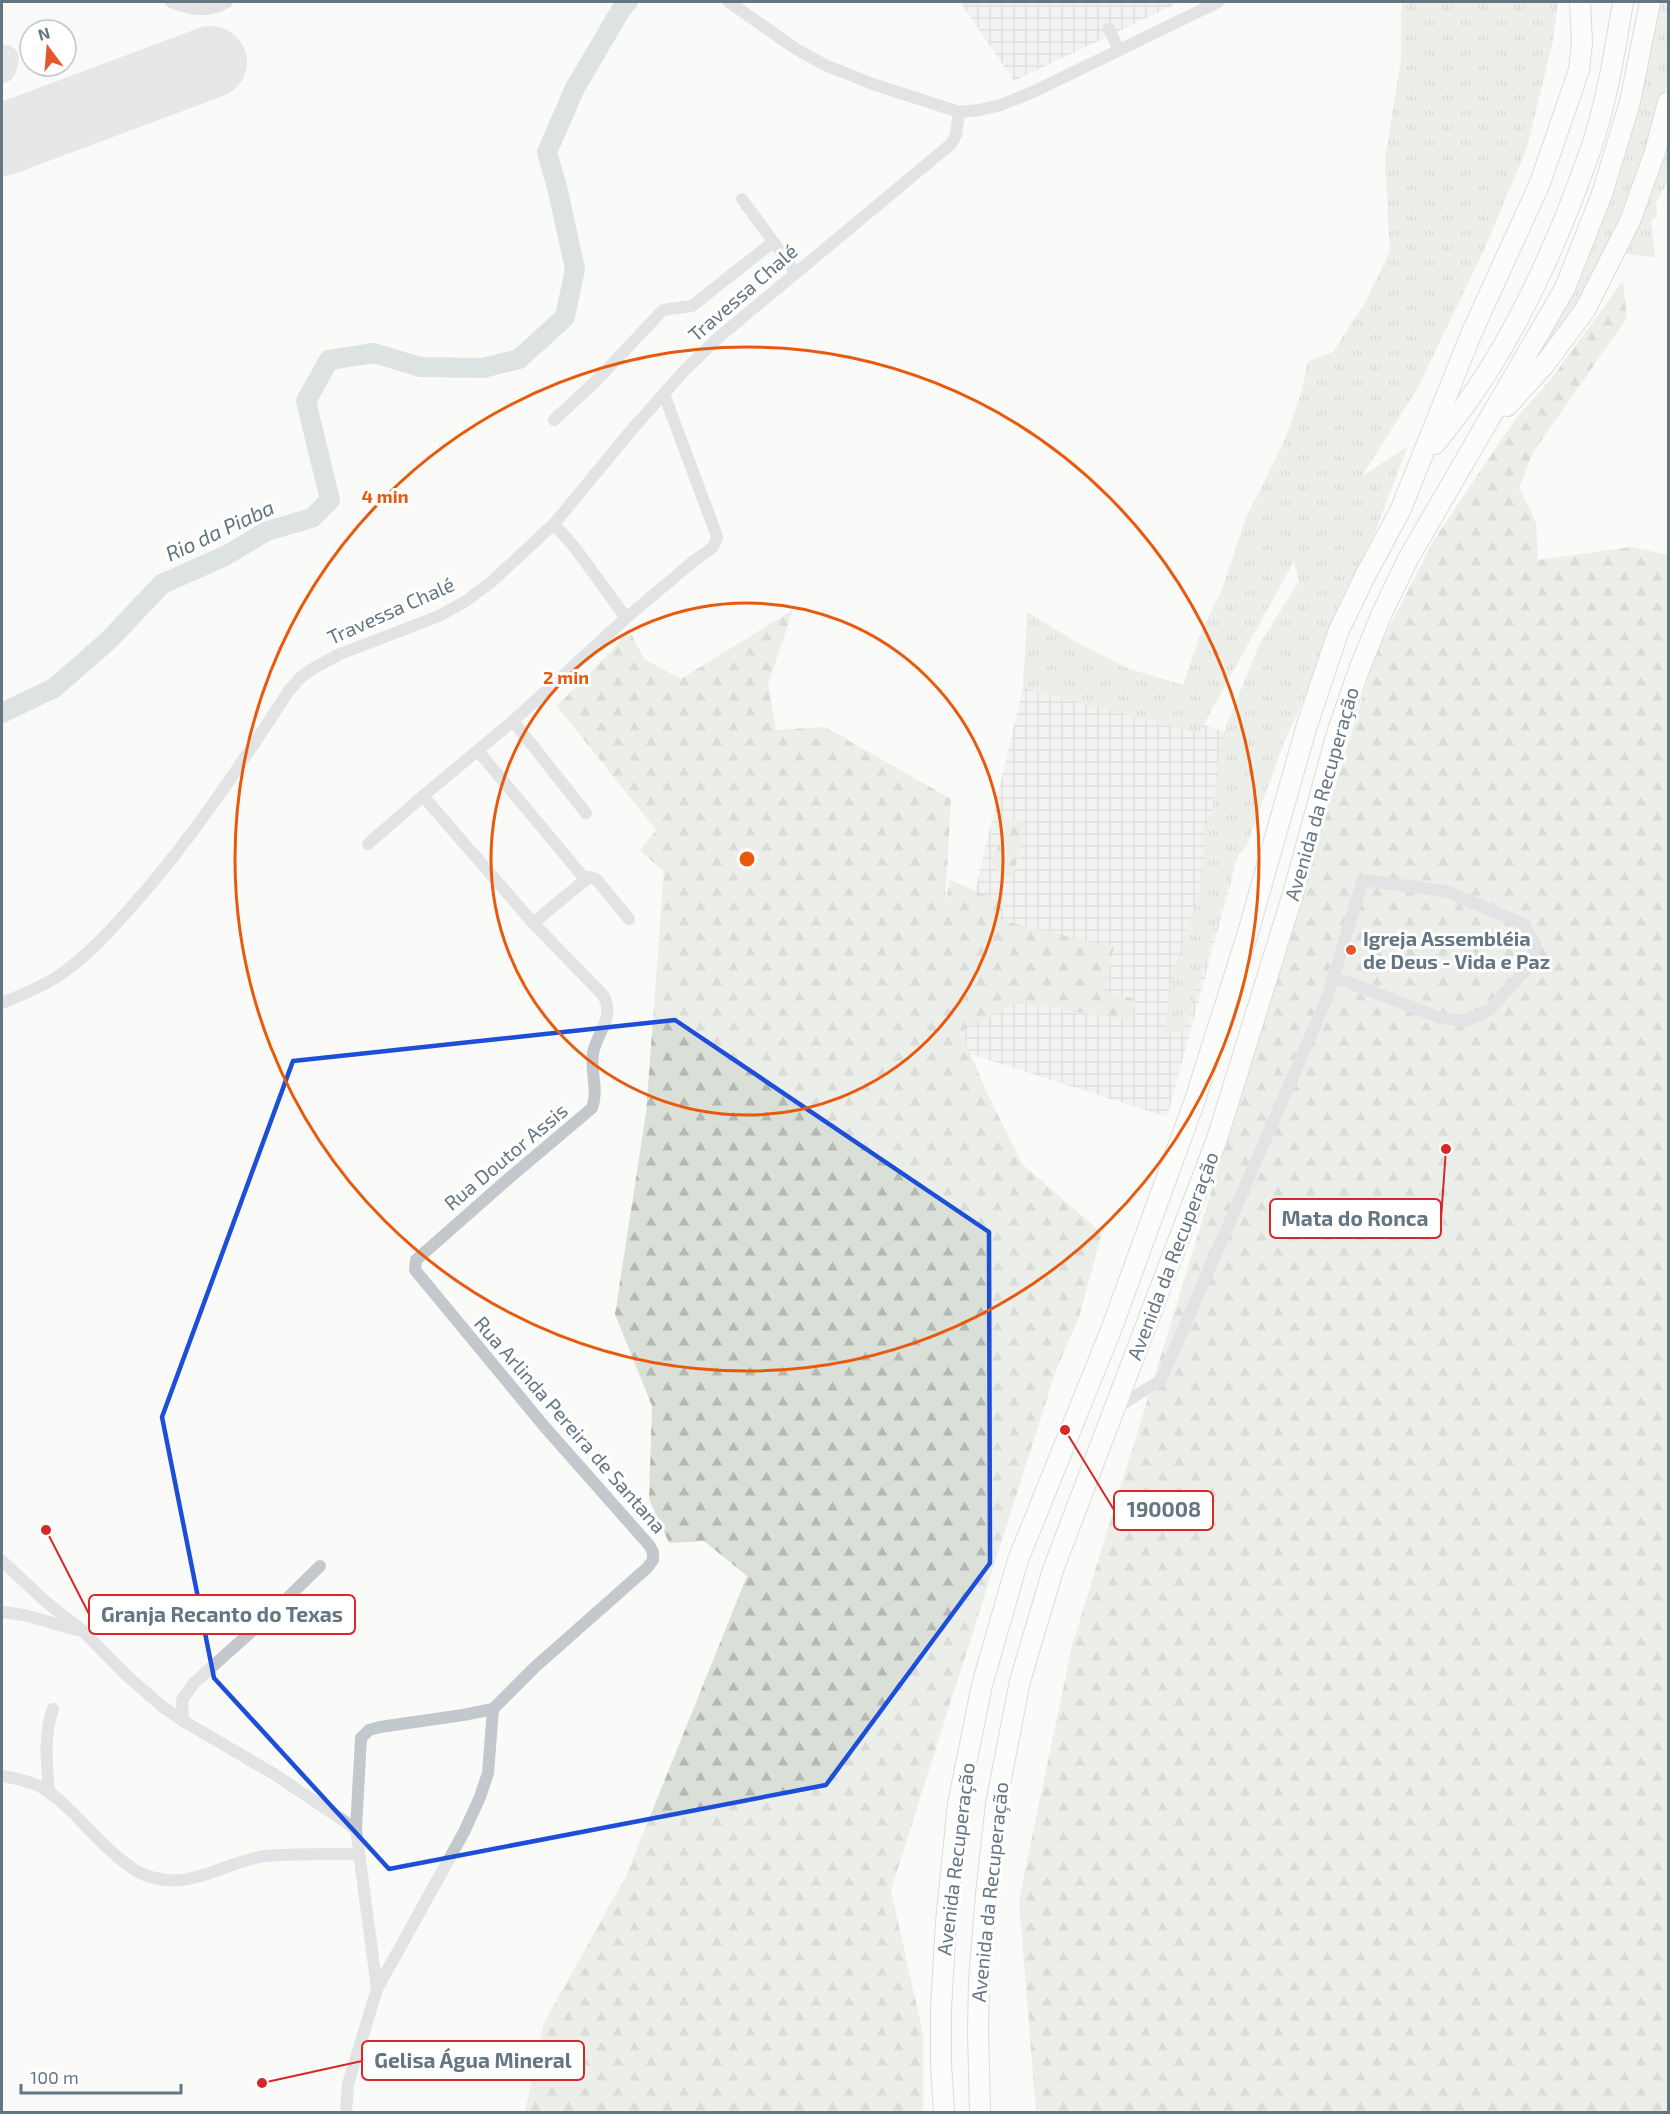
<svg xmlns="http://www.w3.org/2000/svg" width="1670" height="2114" viewBox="0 0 1670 2114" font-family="'Exo 2',sans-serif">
  <defs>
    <pattern id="industrial-grid" width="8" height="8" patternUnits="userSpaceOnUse" patternTransform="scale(1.5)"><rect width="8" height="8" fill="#e8e9e9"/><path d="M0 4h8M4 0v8" fill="none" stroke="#c0c1c2"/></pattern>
    <pattern id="grass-tufts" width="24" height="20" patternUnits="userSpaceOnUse" patternTransform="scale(1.5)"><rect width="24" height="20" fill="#dadfd7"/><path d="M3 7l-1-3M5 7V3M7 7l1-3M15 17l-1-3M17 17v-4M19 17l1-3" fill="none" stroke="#b4b9b4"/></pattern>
    <pattern id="forest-firs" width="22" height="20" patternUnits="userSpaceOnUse" patternTransform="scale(1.5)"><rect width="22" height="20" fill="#dadfd7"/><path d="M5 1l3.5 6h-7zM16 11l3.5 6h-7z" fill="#b4b9b4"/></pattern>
  </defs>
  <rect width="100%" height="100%" fill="#fafaf8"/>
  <g fill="url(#industrial-grid)">
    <path d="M960,2h220l-166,79z"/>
    <path d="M1023,688l181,37 64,21 -101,371 -228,-73z"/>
  </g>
  <g fill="url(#grass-tufts)">
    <path d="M1403,2h155l-5,38 -26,108 -44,104 -67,139 -55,86 47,-31 -60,155 -65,144 -36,100 -11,12 -51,171 -22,8 10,-64 23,-69 7,-38 2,-35 7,-19 9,-72 38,-94 40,-64 -5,-20 -95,172 -176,-45 4,-76 51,31 49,25 56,17 20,-57 18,-36 25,-74 39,-78 16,-47 7,-32 25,-9 32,-49 25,-52 -5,-92 16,-99v-50z"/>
    <path d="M1658,2h10v78l-14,51 -39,112 -35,69 -61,74 35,-67z"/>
    <path d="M1667,143v40l-11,19 1,14 -6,6 4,35 -30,-3z"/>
  </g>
  <g fill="url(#forest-firs)">
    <path d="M1623,281l4,37 -94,134 -14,36 17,34 2,38 94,-13 36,8v1557h-632l-17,-212 53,-254 304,-993 59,-115 82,-121 34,-38z"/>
    <path d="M793,610l-25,74 8,46 49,-3 126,72 -6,105 5,-24 55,23 -5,17 114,27 -9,44 31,8 -6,22 -112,-19 -57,30 26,61 36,72 79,68 -23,84 -23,53 -165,520 32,144v78h-398l19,-89 82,-147 121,-300 -43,-35 -35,2 -20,-44 3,-93 -37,-92 31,-201 18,-242 -24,-20 16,-21 -99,-124 58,-59 13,-19 16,31 37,20z"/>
    <path d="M998,819l27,2 -4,12 1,9 -9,34 -8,3c-18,-14 -14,-24 -1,-39l-2,-9 -6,-3z"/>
  </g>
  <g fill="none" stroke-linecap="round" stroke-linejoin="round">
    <path stroke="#bbc7cb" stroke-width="20" d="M2,713l52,-25 54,-47 54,-57 63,-28 42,-25 45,-13 18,-18 -24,-99 23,-41 45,-7 46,14 63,1 36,-9 46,-42 10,-48 -17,-78 -11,-39 28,-64 47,-80 6,-6"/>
    <path stroke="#ced2d4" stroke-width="28" d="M2,69l3,-10"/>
    <path stroke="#ced2d4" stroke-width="72" d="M2,140l209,-78"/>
    <g stroke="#b4b9bd" stroke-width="22">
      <g id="trunk">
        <path d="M1507,406l38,-42 40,-54 45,-89 25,-69 13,-50"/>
        <path d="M1435,444c11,-14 23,-29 33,-43 51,-71 95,-171 123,-253 16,-47 24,-98 32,-146"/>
        <path d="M944,2112l-3,-48v-55l5,-87 12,-118 24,-119 36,-125 93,-230 83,-227 53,-167 60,-211 32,-95 27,-56 34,-63 72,-179 68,-149 39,-113 3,-27 -2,-41"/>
        <path d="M980,2112l-2,-81 1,-50 7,-87 10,-90 24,-123 33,-111 164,-431 76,-245 45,-164 22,-63 22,-54 26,-54 157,-271 37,-94 28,-92 20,-100"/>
      </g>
    </g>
    <g stroke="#c3c8cc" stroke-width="12">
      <path d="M171,2c20,8 36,11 56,0"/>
      <path d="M729,2l67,47 29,16 48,19 86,28 20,-2 22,-5 32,-13 185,-90"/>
      <path d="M1109,29l10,21"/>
      <path d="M742,199l54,74"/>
      <path d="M554,420l42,-39 67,-71 29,-4 81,-64"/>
      <path d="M554,524l22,25 50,69"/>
      <path d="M513,721l73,92"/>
      <path d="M478,751l107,128"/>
      <path d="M368,844l55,-48 90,-75 113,-103 69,-58 18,-13 4,-9 -2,-7 -51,-137"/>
      <path d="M533,923l56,-46 7,2 33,40"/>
      <path d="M2,1003c17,-7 37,-15 53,-25 31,-20 56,-48 80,-75 58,-66 105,-137 153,-211l13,-15 13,-9 26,-14 99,-38 27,-15 24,-18 64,-59 75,-91 55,-62 35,-34 232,-193 5,-9 3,-23"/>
      <path d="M1116,1408l45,-28 166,-382 36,-118 82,11 79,33 12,22 -11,25 -36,39 -24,11 -24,-3 -107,-41"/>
      <path d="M2,1561l43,40 39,31 41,42 38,33 20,14 91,53 82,55"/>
      <path d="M2,1612l22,3 53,15"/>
      <path d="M183,1721l-1,-21 12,-17 78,-70 48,-47"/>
      <path d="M2,1776c13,2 27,5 39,11 26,15 48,45 71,65 8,7 17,15 26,20 49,24 82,-10 128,-16 30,-3 62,-1 92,-2"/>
      <path d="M49,1793c-2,-29 -6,-56 4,-84"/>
      <path d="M377,1989l87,-157 16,-35 8,-24 5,-64"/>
      <path d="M346,2112l2,-28 29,-95 -21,-160 5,-91 8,-8 11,-3 83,-12 30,-6 42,-42 112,-99 6,-8v-8l-4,-7 -105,-119 -129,-156 1,-10 92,-81 84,-71c7,-19 -2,-36 1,-55 4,-21 23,-36 10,-58l-70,-72 -110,-127"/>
    </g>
    <use href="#trunk" stroke="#fff" stroke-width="20"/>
  </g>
  <path d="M0 0H1670V2114H0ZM675,1020l314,212 1,331 -164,222 -437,84 -175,-191 -52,-261 131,-356z" fill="#fafaf8" fill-opacity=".55" fill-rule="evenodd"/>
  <path fill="none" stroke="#1d4ed8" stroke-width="4.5" stroke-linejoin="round" d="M675,1020l314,212 1,331 -164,222 -437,84 -175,-191 -52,-261 131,-356z"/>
  <g fill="none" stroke="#e8590c" stroke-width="3">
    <circle cx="747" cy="859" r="256"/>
    <circle cx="747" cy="859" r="512"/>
  </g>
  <circle fill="#e4572e" stroke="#fff" stroke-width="2" cx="1351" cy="950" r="6"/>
  <g text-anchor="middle" stroke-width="6" stroke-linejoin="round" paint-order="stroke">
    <g font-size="20" fill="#657683" stroke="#fff">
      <text transform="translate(743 293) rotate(-41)" y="7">Travessa Chalé</text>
      <text transform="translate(391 611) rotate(-24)" y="7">Travessa Chalé</text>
      <text transform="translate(1322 794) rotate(-74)" y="7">Avenida da Recuperação</text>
      <text transform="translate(506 1157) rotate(-40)" y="7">Rua Doutor Assis</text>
      <text transform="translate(1173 1256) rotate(-69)" y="7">Avenida da Recuperação</text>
      <text transform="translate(570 1425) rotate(49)" y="7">Rua Arlinda Pereira de Santana</text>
      <text transform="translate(956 1859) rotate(-83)" y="7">Avenida Recuperação</text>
      <text transform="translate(990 1892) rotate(-84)" y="7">Avenida da Recuperação</text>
    </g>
    <g font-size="20" font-weight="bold" fill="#657683" stroke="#fff" text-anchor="start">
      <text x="1363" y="946">Igreja Assembléia<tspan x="1363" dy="23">de Deus - Vida e Paz</tspan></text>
    </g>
    <g font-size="21" font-style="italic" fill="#60757c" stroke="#fff">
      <text transform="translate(220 531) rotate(-25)" y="7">Rio da Piaba</text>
    </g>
  </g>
  <circle cx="747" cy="859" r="9" fill="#e8590c" stroke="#fff" stroke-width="3"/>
  <g font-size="18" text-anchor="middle" font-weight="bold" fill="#e8590c" stroke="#fff" stroke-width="6" stroke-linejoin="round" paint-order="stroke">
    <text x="385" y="503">4 min</text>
    <text x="566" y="684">2 min</text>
  </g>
  <path fill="none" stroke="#d62828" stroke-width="2" d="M1446 1149L1441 1219M1065 1430L1114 1510M46 1530L89 1614M262 2083L362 2061"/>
  <g fill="#d62828" stroke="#fff" stroke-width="2">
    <circle cx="1446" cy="1149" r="6"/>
    <circle cx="1065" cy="1430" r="6"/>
    <circle cx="46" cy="1530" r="6"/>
    <circle cx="262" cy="2083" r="6"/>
  </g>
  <g fill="#fff" stroke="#d62828" stroke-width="2">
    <rect x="1270" y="1199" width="171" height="39" rx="6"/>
    <rect x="1114" y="1491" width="99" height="39" rx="6"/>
    <rect x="89" y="1595" width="266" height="39" rx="6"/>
    <rect x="362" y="2041" width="222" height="39" rx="6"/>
  </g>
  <g font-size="21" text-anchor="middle" font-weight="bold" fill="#657683">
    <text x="1355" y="1226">Mata do Ronca</text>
    <text x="1164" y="1517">190008</text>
    <text x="222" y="1622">Granja Recanto do Texas</text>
    <text x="473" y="2068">Gelisa Água Mineral</text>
  </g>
  <rect width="1670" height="2114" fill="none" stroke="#657683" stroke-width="6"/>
  <g transform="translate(48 48) rotate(344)"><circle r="28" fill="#ffffff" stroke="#c1c8cd" stroke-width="1.5"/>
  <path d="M0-4.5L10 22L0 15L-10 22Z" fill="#e4572e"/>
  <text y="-9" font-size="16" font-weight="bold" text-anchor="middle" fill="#657683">N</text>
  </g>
  <path d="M21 2084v9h160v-9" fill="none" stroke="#657683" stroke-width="3"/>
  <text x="30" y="2084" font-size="18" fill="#657683" stroke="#ffffff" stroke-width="4.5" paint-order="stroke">100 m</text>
</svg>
